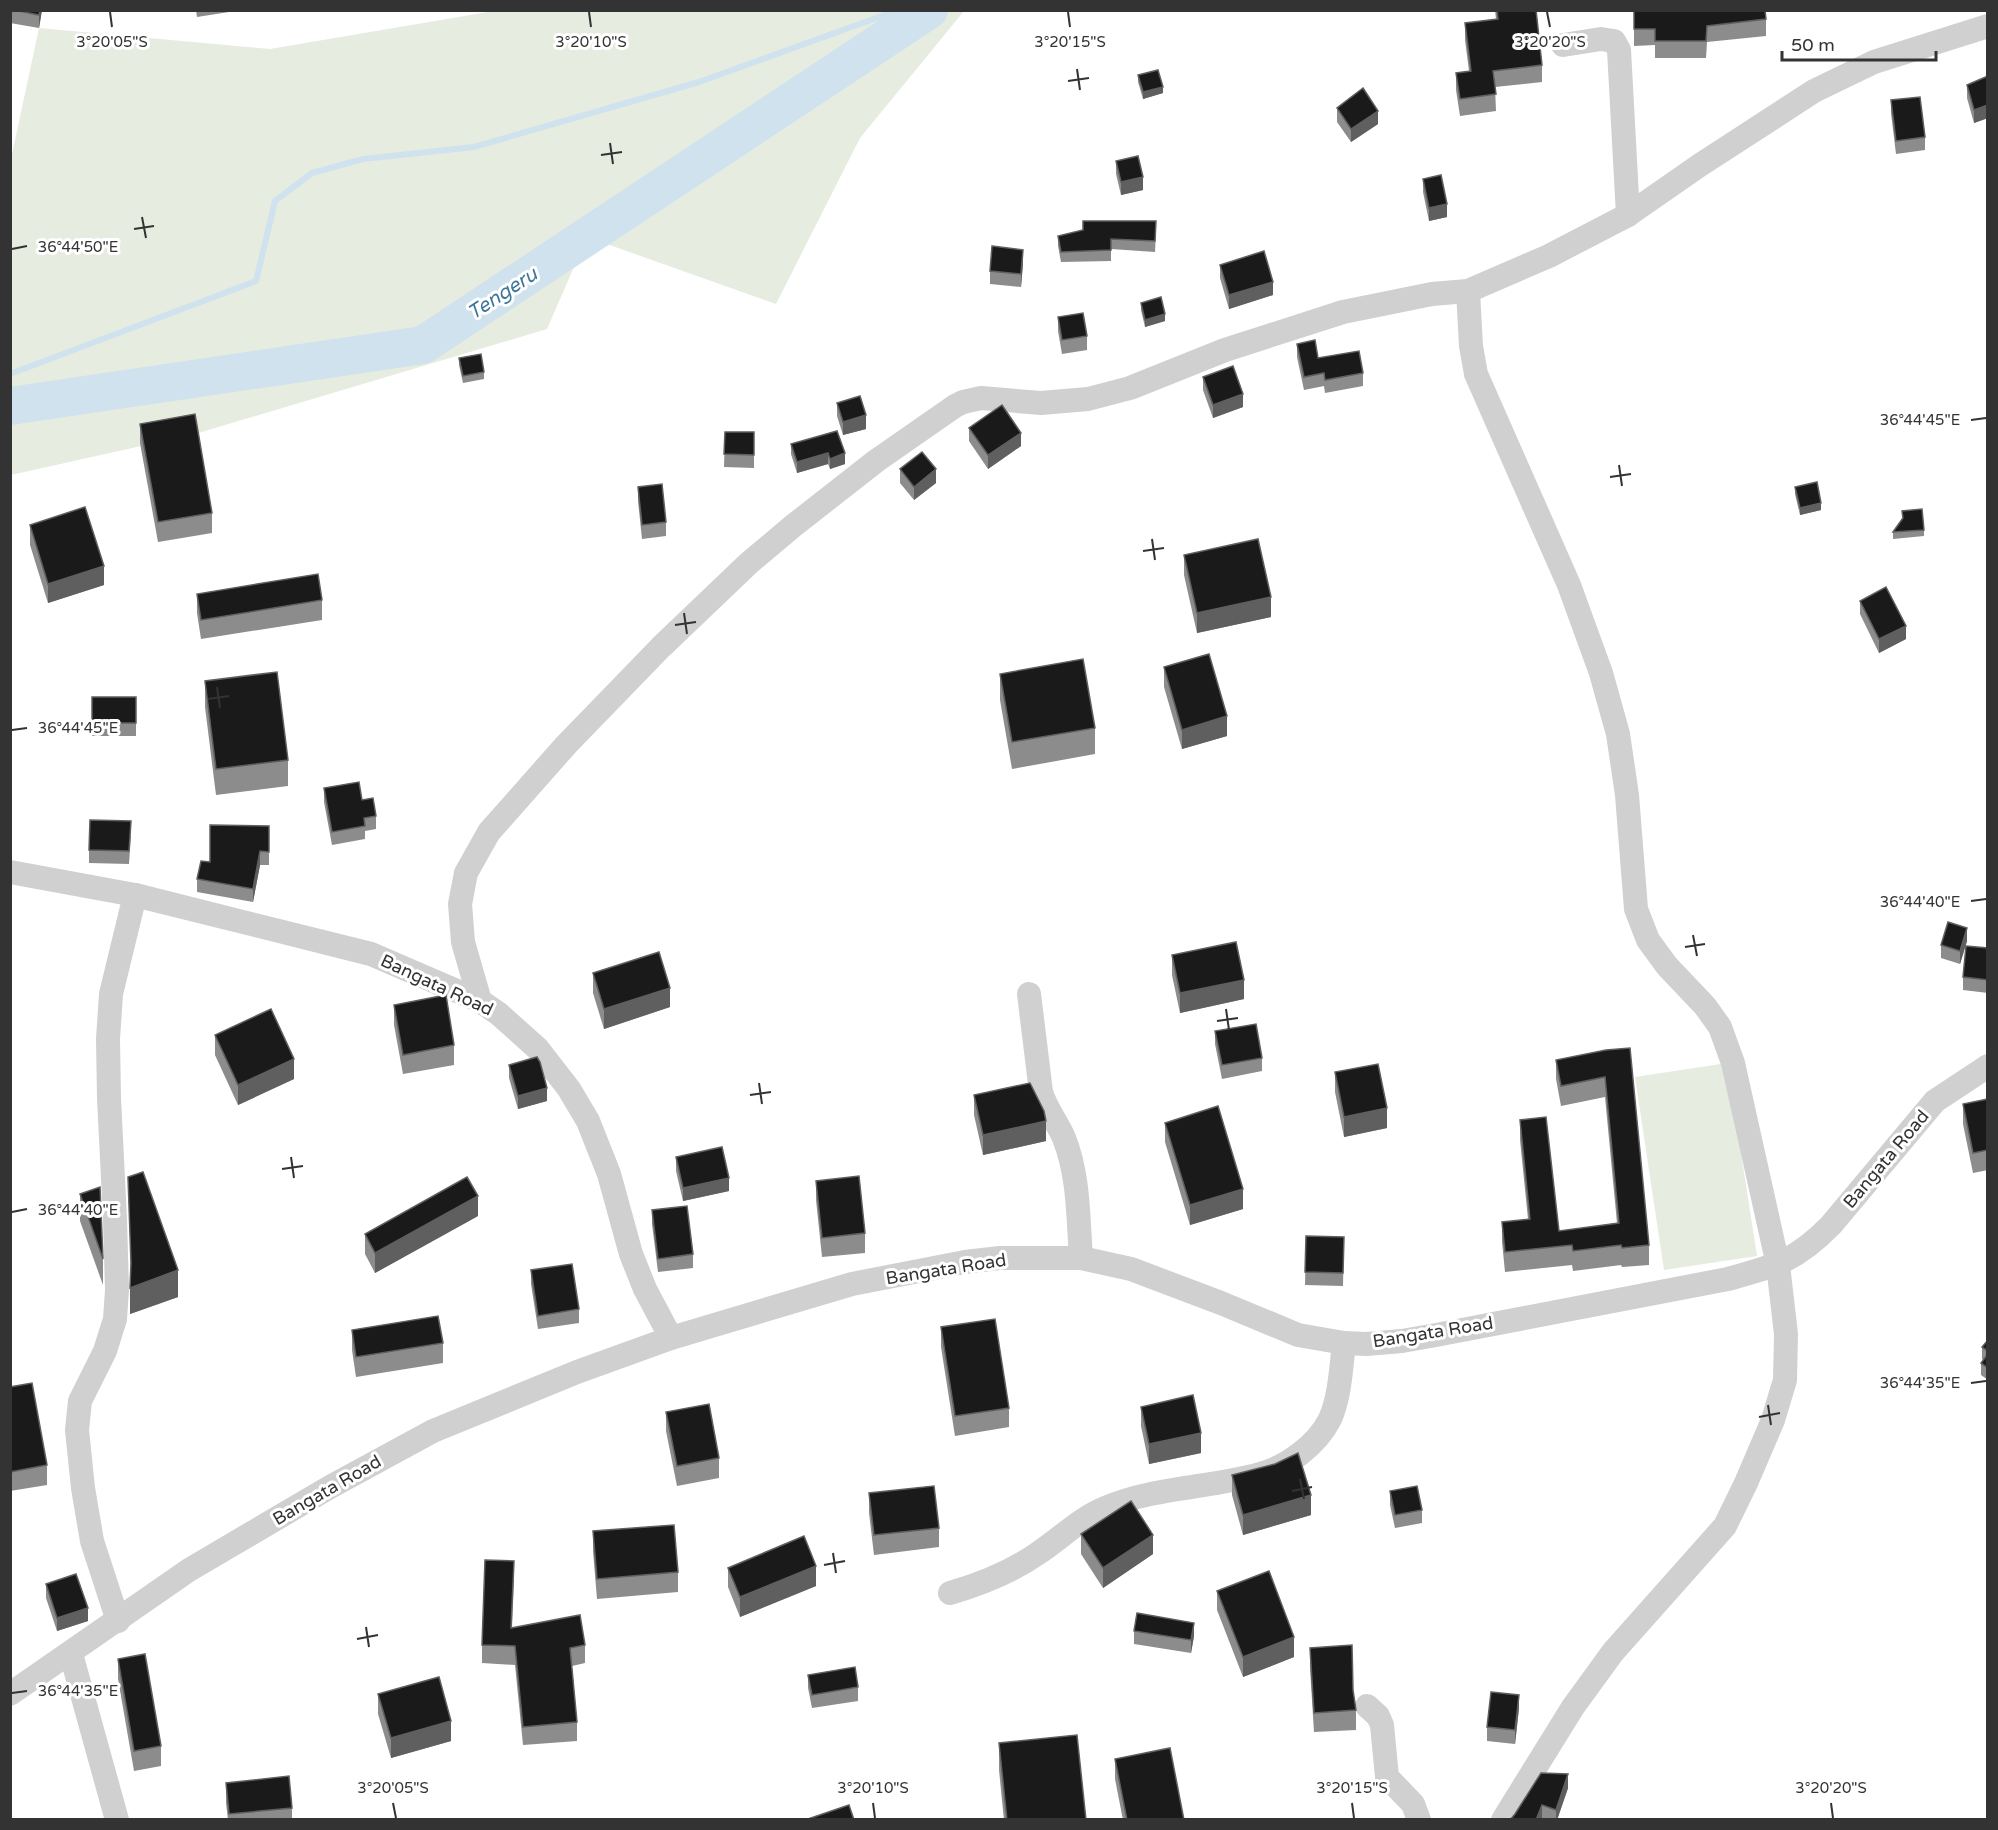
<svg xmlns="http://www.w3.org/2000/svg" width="1998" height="1830" viewBox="0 0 1998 1830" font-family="'Varela Round',sans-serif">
  <rect width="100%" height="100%" fill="#fff"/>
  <g fill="#e6ecdf">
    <path d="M494,11h470l-104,127 -84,166 -189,-67 -40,92 -352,105 -184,41v-316l28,-131 231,21z"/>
    <path d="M1727,1063l30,193 -93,14 -29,-193z"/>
  </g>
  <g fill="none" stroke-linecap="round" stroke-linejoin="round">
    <path stroke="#cfe2ee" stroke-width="6" d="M10,374l246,-93 19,-80 37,-28 51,-14 111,-12 225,-65 194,-70"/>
    <path stroke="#cfe2ee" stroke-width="38" d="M10,406l413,-61 506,-335"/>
    <g stroke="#d0d0d0" stroke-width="24">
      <path d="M1563,45l38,-6 13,2 5,9 9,165"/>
      <path d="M1468,291l3,55 5,28 93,211 32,88 17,61 9,61 9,114 12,31 19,26 38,40 15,21 13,36 45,202 8,69 -1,46 -12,40 -27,63 -21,43 -112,126 -40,55 -70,113"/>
      <path d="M10,872l125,23 236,59 109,47 19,13 39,35 31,40 19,32 21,53 22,80 14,35 26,49"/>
      <path d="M1029,994l12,98c5,17 16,30 23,46 15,38 14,79 17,120"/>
      <path d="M480,1001l-17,-59 -3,-38 6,-31 23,-41 77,-87 95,-98 88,-84 44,-37 83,-65 79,-55 8,-4 18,-4 60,5 47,-4 42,-11 95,-38 118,-38 89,-18 36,-3 81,-35 79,-41 72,-50 114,-74 60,-29 114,-36"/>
      <path d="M950,1593c31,-9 61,-21 87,-39 23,-15 42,-35 68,-46 49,-21 104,-20 155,-34 27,-7 57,-29 70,-55 10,-22 11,-51 14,-76"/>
      <path d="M118,1621l-26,-80 -9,-53 -6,-58 3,-29 25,-50 10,-32 2,-29 -2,-71 -6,-121 -1,-59 3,-45 24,-99"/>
      <path d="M71,1654l46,166"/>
      <path d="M10,1694l179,-124 141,-83 103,-56 144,-59 94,-34 181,-54 113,-22 35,-4h81l50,11 90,34 77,32 46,8 22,1 36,-3 34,-6 292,-56c47,-13 68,-18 103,-54l104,-124 53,-35"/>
      <path d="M1367,1706l11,10 4,9 5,52 26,27 6,16"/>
    </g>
  </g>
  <g fill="#8c8c8c">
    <path d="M10,10h32l-3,18 -29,-5z"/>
    <path d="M196,10h46l-45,7z"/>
    <path d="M1495,10h41l6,55v17l-47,5 1,24 -36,5 -4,-26v-17l13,-2 -4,-31v-17l31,-4z"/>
    <path d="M1634,11l132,8v17l-59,6 -1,16h-51v-13l-21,1z"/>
    <path d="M1138,75l25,18 -20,6 -5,-17z"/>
    <path d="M1988,76v42l-14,5 -7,-25v-13z"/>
    <path d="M1891,100l34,37v13l-29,4 -5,-41z"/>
    <path d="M1337,108l41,16 -27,18 -14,-20z"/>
    <path d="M1116,161l27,29 -22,5 -5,-21z"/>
    <path d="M1423,179l24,38 -18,4 -6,-29z"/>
    <path d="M1156,231l-1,21 -44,-3v12l-50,1 -3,-16v-10z"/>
    <path d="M1023,263l-2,24 -31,-3v-13z"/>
    <path d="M1220,265l53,30 -44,14 -9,-31z"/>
    <path d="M1141,303l24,18 -20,6 -4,-17z"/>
    <path d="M1058,317l29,19v14l-25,4 -4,-23z"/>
    <path d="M1297,344l21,14 45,15v13l-38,7 -1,-7 -20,4 -7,-33z"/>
    <path d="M459,358l25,14v7l-21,4 -4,-18z"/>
    <path d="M1203,377l40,30 -30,11 -10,-28z"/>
    <path d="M837,403l29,26 -23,6 -6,-19z"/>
    <path d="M140,424l72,89v20l-54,9 -18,-99z"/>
    <path d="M969,428l52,18 -33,23 -19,-28z"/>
    <path d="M837,431l8,33 -15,5 -2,-5 -31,9 -6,-19v-10z"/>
    <path d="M725,432h29v36l-30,-1z"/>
    <path d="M900,469l36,14 -22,17 -14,-17z"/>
    <path d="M638,487l28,35v14l-24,3 -4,-38z"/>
    <path d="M1795,487l26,23 -21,5 -5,-21z"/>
    <path d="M1902,511l22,19v6l-31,3v-7l9,-13z"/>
    <path d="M30,525l74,60 -56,18 -18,-58z"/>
    <path d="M1184,555l87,62 -74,16 -13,-58z"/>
    <path d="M197,594l125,6v20l-121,19 -4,-26z"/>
    <path d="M1860,601l46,38 -27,14 -19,-39z"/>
    <path d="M1164,667l63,69 -45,13 -18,-62z"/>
    <path d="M1000,674l95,54v26l-83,15 -12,-69z"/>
    <path d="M205,681l83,79v26l-72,9 -11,-88z"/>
    <rect x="92" y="697" width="44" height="39"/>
    <path d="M324,788l38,12 14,16v13l-11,2v8l-33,6 -8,-43z"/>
    <path d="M269,826v39h-9l-7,37 -56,-10v-13l13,-17z"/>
    <path d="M131,835l-2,29 -40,-1v-13z"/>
    <path d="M1967,941l-7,23 -19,-6v-13z"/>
    <path d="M1988,948v45l-25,-3v-13z"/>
    <path d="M1172,955l72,44 -64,14 -8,-38z"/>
    <path d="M593,973l77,34 -66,22 -11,-36z"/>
    <path d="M394,1005l60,40v20l-51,9 -9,-49z"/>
    <path d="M1215,1031l47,27v13l-40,8 -7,-35z"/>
    <path d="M215,1035l79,44 -56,26 -23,-50z"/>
    <path d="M1606,1050l43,195v20l-27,2 -1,-2 -48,6 -1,-6 -67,7 -3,-30v-20l26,-3 -8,-79v-20l39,111 58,-8 -12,-126 -44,9 -5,-27v-19z"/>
    <path d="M509,1065l38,36 -29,8 -9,-31z"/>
    <path d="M1335,1072l52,56 -43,9 -9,-45z"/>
    <path d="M974,1095l72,46 -63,14 -9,-40z"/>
    <path d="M1988,1099v71l-15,3 -10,-49v-20z"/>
    <path d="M1165,1123l78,86 -53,16 -25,-83z"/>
    <path d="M676,1157l53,34 -46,10 -7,-30z"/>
    <path d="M128,1177l50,120 -48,17 1,-42z"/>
    <path d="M816,1181l49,52v20l-43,4 -6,-57z"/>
    <path d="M80,1194l23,65v26l-23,-64z"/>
    <path d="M652,1210l41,44v14l-35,4 -6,-48z"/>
    <path d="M478,1216l-103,57 -10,-19v-20z"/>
    <path d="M1306,1236l38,1 -1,49 -38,-1z"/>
    <path d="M531,1270l48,39v14l-41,6 -7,-45z"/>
    <path d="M941,1327l68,81v19l-54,9 -14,-89z"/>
    <path d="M352,1330l91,13v20l-87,14 -4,-27z"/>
    <path d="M1988,1340v40l-7,-5v-12l2,-3 -1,-1v-12z"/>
    <path d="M10,1387l37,78v20l-37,6z"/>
    <path d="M1141,1407l60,46 -52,11 -8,-38z"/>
    <path d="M666,1412l53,46v20l-42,8 -11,-55z"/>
    <path d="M1232,1475l79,40 -68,20 -11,-40z"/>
    <path d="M1390,1491l32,19v13l-27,5 -5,-23z"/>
    <path d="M869,1493l70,35v19l-65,8 -5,-42z"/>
    <path d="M593,1531l85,41v20l-81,7 -4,-48z"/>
    <path d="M1081,1534l72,20 -50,34 -22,-34z"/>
    <path d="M728,1568l88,18 -76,31 -12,-30z"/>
    <path d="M514,1579l-2,49 73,17v18l-13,3 5,56v19l-54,4 -8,-80 -33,-2v-18z"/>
    <path d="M46,1584l42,37 -31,10 -11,-33z"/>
    <path d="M1217,1591l77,66 -51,20 -26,-67z"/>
    <path d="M1134,1631l60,5 -3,17 -57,-9z"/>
    <path d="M1310,1648l43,42 3,20v20l-42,2 -4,-64z"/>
    <path d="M118,1659l43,87v20l-27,5 -16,-92z"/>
    <path d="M808,1675l50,12v14l-46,7 -4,-20z"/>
    <path d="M378,1694l73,47 -60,17 -13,-44z"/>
    <path d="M1519,1708l-4,36 -28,-3v-14z"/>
    <path d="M999,1743l87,77h-82l-5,-50z"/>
    <path d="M1115,1759l69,61h-61l-8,-41z"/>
    <path d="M226,1783l66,25v12h-64l-2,-17z"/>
    <path d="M1568,1788l-11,32h-12l-3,-2 -32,2z"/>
  </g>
  <g fill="#5f5f5f">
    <path d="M40,10h2l-3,18v-13z"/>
    <path d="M1163,87v6l-20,6v-7z"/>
    <path d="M1988,105v13l-14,5v-13z"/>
    <path d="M1378,111v13l-27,18v-13z"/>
    <path d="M1143,177v13l-22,5v-13z"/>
    <path d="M1447,204v13l-18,4v-13z"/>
    <path d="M1023,250v13l-2,24v-13z"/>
    <path d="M1273,282v13l-44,14v-14z"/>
    <path d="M1165,314v7l-20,6v-7z"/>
    <path d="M1243,394v13l-30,11v-13z"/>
    <path d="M866,415v14l-23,6v-13z"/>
    <path d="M1021,433v13l-33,23v-14z"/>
    <path d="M828,453v11l-31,9v-11z"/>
    <path d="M845,453v11l-15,5v-10z"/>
    <path d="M936,469v14l-22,17v-13z"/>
    <path d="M1821,503v7l-21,5v-7z"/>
    <path d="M104,566v19l-56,18v-19z"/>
    <path d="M1271,597v20l-74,16v-20z"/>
    <path d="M1906,626v13l-27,14v-14z"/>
    <path d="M1227,716v20l-45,13v-19z"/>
    <path d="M260,851v14l-7,37v-13z"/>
    <path d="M1967,928v13l-7,23v-13z"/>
    <path d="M1244,980v19l-64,14v-20z"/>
    <path d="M670,988v19l-66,22v-20z"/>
    <path d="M294,1059v20l-56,26v-20z"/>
    <path d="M547,1088v13l-29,8v-13z"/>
    <path d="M1387,1108v20l-43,9v-20z"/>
    <path d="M1046,1121v20l-63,14v-20z"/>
    <path d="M729,1178v13l-46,10v-13z"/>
    <path d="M1243,1189v20l-53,16v-20z"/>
    <path d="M478,1196v20l-103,57v-20z"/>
    <path d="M178,1270v27l-48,17v-26z"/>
    <path d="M1201,1433v20l-52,11v-20z"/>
    <path d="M1311,1495v20l-68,20v-20z"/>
    <path d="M1153,1535v19l-50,34v-20z"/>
    <path d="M816,1566v20l-76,31v-20z"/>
    <path d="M88,1608v13l-31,10v-13z"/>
    <path d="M1194,1623v13l-3,17v-13z"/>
    <path d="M1294,1637v20l-51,20v-20z"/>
    <path d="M1519,1695v13l-4,36v-14z"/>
    <path d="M451,1721v20l-60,17v-20z"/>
    <path d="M1568,1774v14l-11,32h-1v-10z"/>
    <path d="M1542,1805v13l-1,2h-5z"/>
  </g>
  <g fill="#1a1a1a" stroke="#5f5f5f" stroke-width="1.5">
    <path d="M14,10h26l-1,5z"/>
    <path d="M1497,10h39l6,55 -49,6 3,23 -36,5 -4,-26 15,-2 -6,-48 33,-4z"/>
    <path d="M1765,10l1,9 -59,7 -1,15h-51v-12h-21v-18z"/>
    <path d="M1158,70l5,17 -20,5 -5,-17z"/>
    <path d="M1988,76v29l-14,5 -7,-25z"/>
    <path d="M1363,88l15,23 -27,18 -14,-21z"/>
    <path d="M1920,97l5,40 -29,4 -5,-41z"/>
    <path d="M1138,156l5,21 -22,5 -5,-21z"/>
    <path d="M1441,175l6,29 -18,4 -6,-29z"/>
    <path d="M1083,221h73l-1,20 -44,-2v11l-50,2 -3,-16 25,-6z"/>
    <path d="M992,246l31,4 -2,24 -31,-3z"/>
    <path d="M1264,251l9,31 -44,13 -9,-30z"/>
    <path d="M1161,297l4,17 -20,6 -4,-17z"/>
    <path d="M1083,313l4,23 -25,4 -4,-23z"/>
    <path d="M1315,340l3,18 41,-7 4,22 -38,7 -1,-7 -20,4 -7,-33z"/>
    <path d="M481,354l3,18 -21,4 -4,-18z"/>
    <path d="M1233,366l10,28 -30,11 -10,-28z"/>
    <path d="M860,396l6,19 -23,7 -6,-19z"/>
    <path d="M1002,405l19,28 -33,22 -19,-27z"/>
    <path d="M195,414l17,99 -54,9 -18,-98z"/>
    <path d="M837,431l8,22 -15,6 -2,-6 -31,9 -6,-18z"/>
    <path d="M725,432h29v23l-30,-1z"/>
    <path d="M922,452l14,17 -22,18 -14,-18z"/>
    <path d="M1817,482l4,21 -21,5 -5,-21z"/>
    <path d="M662,484l4,38 -24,3 -4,-38z"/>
    <path d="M85,507l19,59 -56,18 -18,-59z"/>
    <path d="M1922,509l2,21 -31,2 10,-14 -1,-7z"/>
    <path d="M1258,539l13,58 -74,16 -13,-58z"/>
    <path d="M318,574l4,26 -121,20 -4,-26z"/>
    <path d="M1886,587l20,39 -27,13 -19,-38z"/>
    <path d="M1209,654l18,62 -45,14 -18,-63z"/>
    <path d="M1083,659l12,69 -83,14 -12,-68z"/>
    <path d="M277,672l11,88 -72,9 -11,-88z"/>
    <rect x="92" y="697" width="44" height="26"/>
    <path d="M359,782l3,18 11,-2 3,18 -12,2 1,8 -33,6 -8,-44z"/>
    <path d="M90,820l41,1 -2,30 -40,-1z"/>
    <path d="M210,825l59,1v26l-9,-1 -7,38 -56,-10 4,-18 9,1z"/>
    <path d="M1948,922l19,6 -7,23 -19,-6z"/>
    <path d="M1236,942l8,38 -64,13 -8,-38z"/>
    <path d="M1966,946l22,2v32l-25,-3z"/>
    <path d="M659,952l11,36 -66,21 -11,-36z"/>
    <path d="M446,995l8,50 -51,10 -9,-50z"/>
    <path d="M271,1009l23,50 -56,26 -23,-50z"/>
    <path d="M1256,1024l6,34 -40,7 -7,-34z"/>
    <path d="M1630,1048l19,197 -27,3 -1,-3 -48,6 -1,-6 -67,7 -3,-30 28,-3 -10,-99 26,-3 13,114 60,-8 -14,-146 -44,9 -5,-26 50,-10z"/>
    <path d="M537,1057l3,5 7,26 -29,8 -9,-31z"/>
    <path d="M1378,1064l9,44 -43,9 -9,-45z"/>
    <path d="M1030,1083l14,28 2,10 -63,14 -9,-40z"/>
    <path d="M1988,1099v51l-15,3 -10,-49z"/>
    <path d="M1218,1106l25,83 -53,16 -25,-82z"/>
    <path d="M722,1147l7,31 -46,10 -7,-31z"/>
    <path d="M143,1172l35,98 -48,18 1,-25 -3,-86z"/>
    <path d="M859,1176l6,57 -43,5 -6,-57z"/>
    <path d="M467,1177l11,19 -103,57 -10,-19z"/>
    <path d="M100,1187l3,72 -23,-65z"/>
    <path d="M687,1206l6,48 -35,5 -6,-49z"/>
    <path d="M1306,1236l38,1 -1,36 -38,-1z"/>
    <path d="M572,1264l7,45 -41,7 -7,-46z"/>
    <path d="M438,1316l5,27 -87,14 -4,-27z"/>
    <path d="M995,1319l14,89 -54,8 -14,-89z"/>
    <path d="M1988,1340v11l-6,-4z"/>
    <path d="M1988,1354v14l-7,-5z"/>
    <path d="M32,1383l15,82 -37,7v-85z"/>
    <path d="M1193,1395l8,38 -52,11 -8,-37z"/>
    <path d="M709,1404l10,54 -42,8 -11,-54z"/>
    <path d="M1298,1453l13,42 -68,20 -11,-40 43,-11z"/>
    <path d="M934,1486l5,42 -65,7 -5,-42z"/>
    <path d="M1417,1486l5,24 -27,5 -5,-24z"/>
    <path d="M1131,1501l22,34 -50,33 -22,-34z"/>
    <path d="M674,1525l4,47 -81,7 -4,-48z"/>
    <path d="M804,1536l12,30 -76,31 -12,-29z"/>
    <path d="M485,1560l29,1 -3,67 69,-13 5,30 -15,3 7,74 -54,5 -8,-81 -33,-1z"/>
    <path d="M1269,1571l25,66 -51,20 -26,-66z"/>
    <path d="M76,1574l12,34 -31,10 -11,-34z"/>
    <path d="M1137,1613l57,10 -3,17 -57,-9z"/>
    <path d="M1352,1645l1,45 3,20 -42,3 -4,-65z"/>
    <path d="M145,1654l16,92 -27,5 -16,-92z"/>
    <path d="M855,1667l3,20 -46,8 -4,-20z"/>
    <path d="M439,1677l12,44 -60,17 -13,-44z"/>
    <path d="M1491,1692l28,3 -4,35 -28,-3z"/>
    <path d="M1077,1735l9,85h-79l-8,-77z"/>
    <path d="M1170,1748l14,72h-57l-12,-61z"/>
    <path d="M1541,1773l27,1 -12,36 -14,-5 -6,15h-26l5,-6z"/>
    <path d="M289,1776l3,32 -63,6 -3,-31z"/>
    <path d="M849,1805l5,15h-49z"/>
  </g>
  <path fill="none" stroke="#333" stroke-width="2" d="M110,12l2,15M589,12l2,15M1068,12l2,15M1547,12l3,15M1077,69l3,21M1068,81l21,-3M610,143l3,21M601,155l21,-3M142,217l4,21M134,229l20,-3M12,249l15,-3M1971,420l15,-2M1619,465l3,21M1610,477l21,-3M1152,539l3,21M1143,551l21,-3M684,613l3,21M675,625l21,-3M217,687l3,21M208,699l21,-3M12,730l15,-2M1971,901l15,-2M1693,935l4,21M1685,947l20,-3M1226,1009l3,21M1217,1021l21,-3M759,1083l3,21M750,1095l21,-3M291,1157l3,21M282,1169l21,-3M12,1212l15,-3M1971,1383l15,-2M1768,1405l3,20M1759,1417l21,-4M1300,1479l4,20M1292,1491l20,-4M833,1553l3,20M824,1565l21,-4M366,1627l3,20M357,1639l21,-4M12,1693l15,-2M393,1803l3,15M873,1803l2,15M1352,1803l2,15M1831,1803l2,15"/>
  <g text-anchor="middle" stroke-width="6" stroke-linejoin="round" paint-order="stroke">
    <g font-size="18" fill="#333" stroke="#fff">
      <text transform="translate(437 985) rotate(25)" y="6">Bangata Road</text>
      <text transform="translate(1886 1159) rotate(-50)" y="6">Bangata Road</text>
      <text transform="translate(946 1269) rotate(-9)" y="6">Bangata Road</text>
      <text transform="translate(1433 1332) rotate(-9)" y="6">Bangata Road</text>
      <text transform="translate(327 1490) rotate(-30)" y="6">Bangata Road</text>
    </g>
    <g font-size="20" font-style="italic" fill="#3f7597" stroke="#fff">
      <text transform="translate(502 293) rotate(-33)" y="7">Tengeru</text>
    </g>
  </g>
  <g font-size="15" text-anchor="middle" fill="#333" stroke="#fff" stroke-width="6" stroke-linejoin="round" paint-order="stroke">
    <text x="112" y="47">3°20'05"S</text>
    <text x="591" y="47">3°20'10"S</text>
    <text x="1070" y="47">3°20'15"S</text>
    <text x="1550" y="47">3°20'20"S</text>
    <text x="78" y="252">36°44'50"E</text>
    <text x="1920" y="425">36°44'45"E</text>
    <text x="78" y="733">36°44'45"E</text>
    <text x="1920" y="907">36°44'40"E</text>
    <text x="78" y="1215">36°44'40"E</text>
    <text x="1920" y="1388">36°44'35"E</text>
    <text x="78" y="1696">36°44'35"E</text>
    <text x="393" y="1793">3°20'05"S</text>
    <text x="873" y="1793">3°20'10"S</text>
    <text x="1352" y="1793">3°20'15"S</text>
    <text x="1831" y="1793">3°20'20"S</text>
  </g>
  <rect width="1998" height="1830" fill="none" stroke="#333333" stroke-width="24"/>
  <path d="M1782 51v9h154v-9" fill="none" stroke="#333333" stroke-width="3"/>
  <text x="1791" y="51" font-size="18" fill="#333333" stroke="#ffffff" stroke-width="4.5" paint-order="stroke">50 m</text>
</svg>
